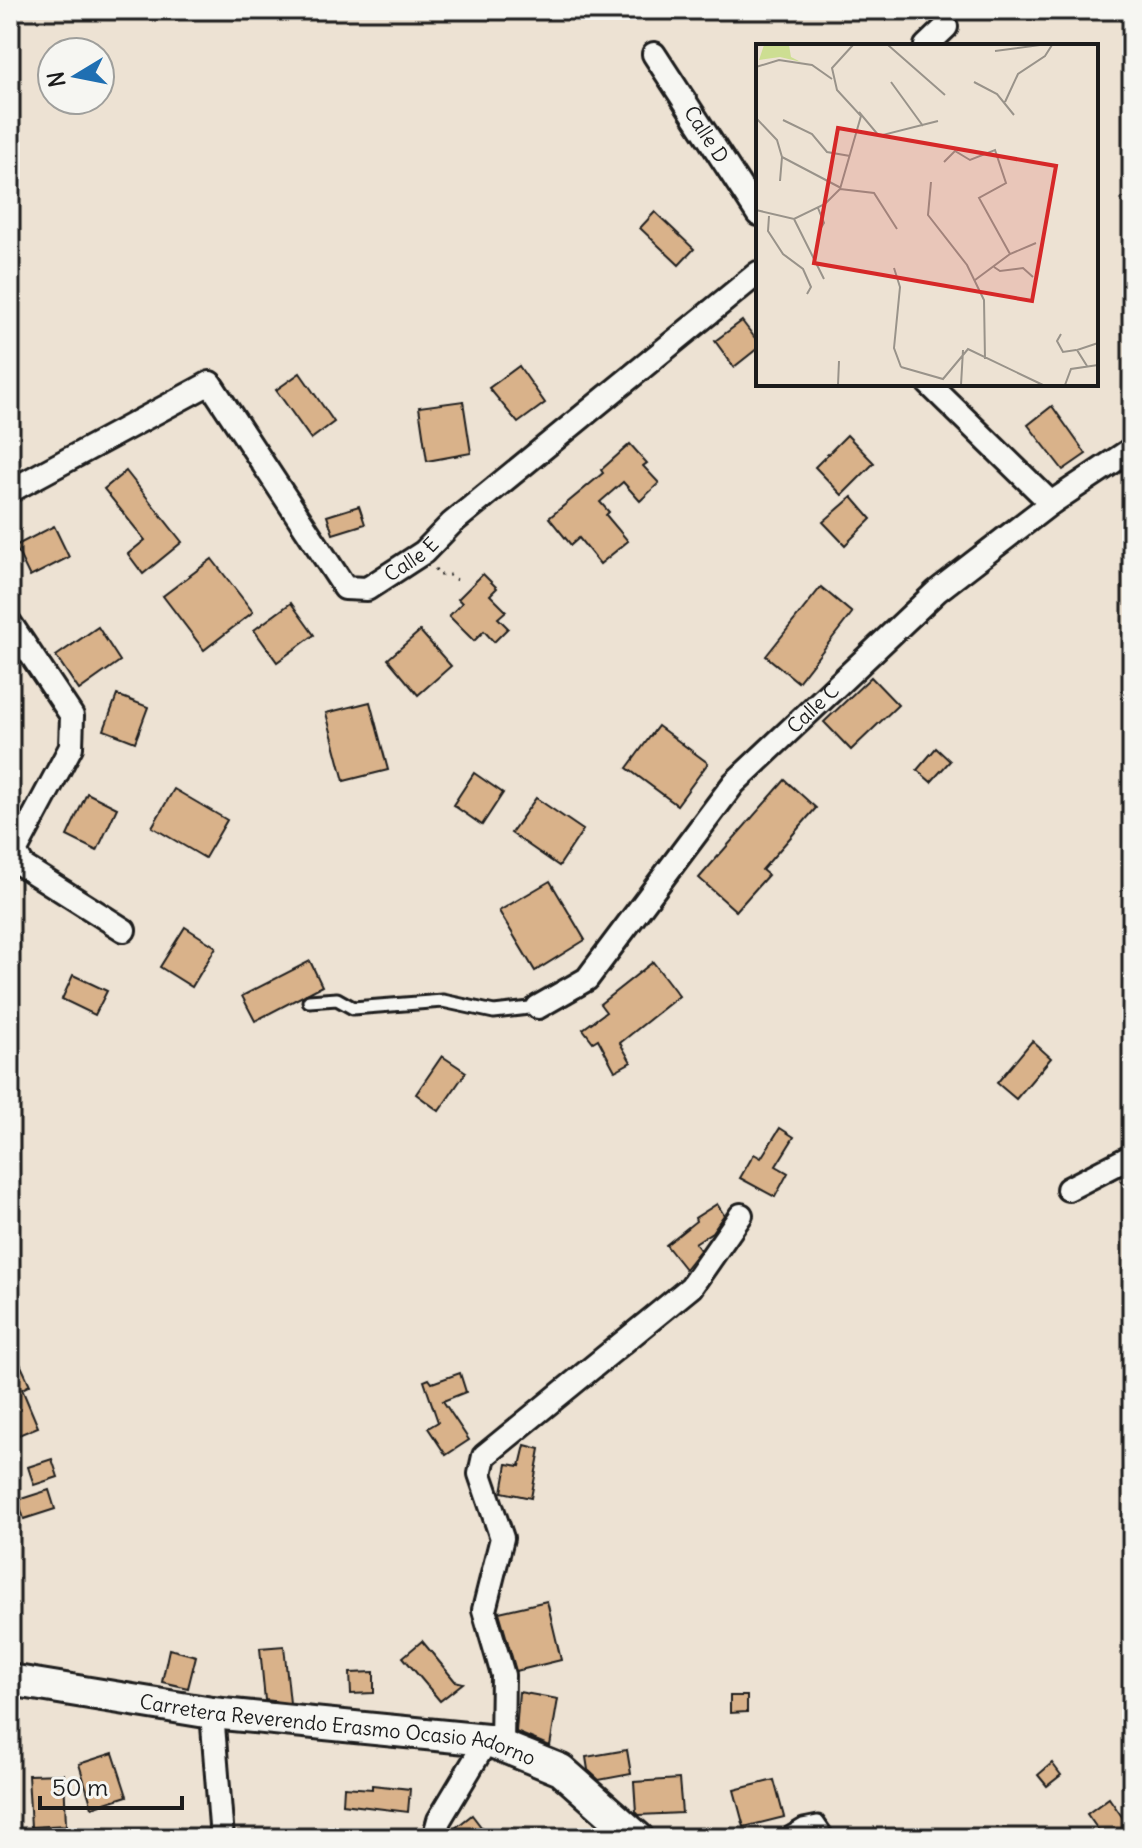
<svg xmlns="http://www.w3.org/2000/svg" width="1142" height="1848" viewBox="0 0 1142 1848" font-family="Delius,sans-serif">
  <rect width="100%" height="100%" fill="#ede2d3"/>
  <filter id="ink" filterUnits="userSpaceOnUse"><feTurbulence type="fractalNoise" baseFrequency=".0125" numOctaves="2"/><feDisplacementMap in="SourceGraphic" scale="16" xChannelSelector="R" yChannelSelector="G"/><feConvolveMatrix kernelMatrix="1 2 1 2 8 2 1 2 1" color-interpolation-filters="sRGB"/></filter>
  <g filter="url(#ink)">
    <g fill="#d9b28a" stroke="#1c1c1c" stroke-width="2">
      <path d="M655,212l39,37 -15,16 -39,-37z"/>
      <path d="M742,321l16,21v6l-24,19 -19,-26z"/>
      <path d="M519,366l26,37 -27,20 -29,-35z"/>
      <path d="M300,373l34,49 -23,17 -35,-49z"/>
      <path d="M463,401l8,52 -44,8 -8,-54z"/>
      <path d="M1052,406l34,48 -23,16 -35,-45z"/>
      <path d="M847,435l27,28 -32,32 -27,-28z"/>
      <path d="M630,444l17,19 -4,3 16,17 -19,18 -17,-19 -23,20 9,10 -3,3 22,26 -28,23 -21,-26 -8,7 -22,-27 54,-45 -2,-3z"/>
      <path d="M126,471l56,71 -39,32 -15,-20 17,-14 -41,-51z"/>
      <path d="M852,497l19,22 -26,26 -22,-23z"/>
      <path d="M359,506l6,18 -32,10 -6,-18z"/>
      <path d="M54,526l15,31 -39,20 -15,-31z"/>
      <path d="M212,559l41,53 -49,38 -41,-54z"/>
      <path d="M483,574l14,14 -7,7 16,16 -8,7 10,10 -14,14 -10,-11 -10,10 -25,-25 13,-13 -4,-4z"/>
      <path d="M821,587l31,26 -54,69 -32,-26z"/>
      <path d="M291,603l23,32 -37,27 -23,-32z"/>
      <path d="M98,627l22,34 -41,29 -23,-34z"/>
      <path d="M420,631l31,35 -33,29 -30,-36z"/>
      <path d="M871,677l27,28 -47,45 -27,-28z"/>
      <path d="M117,695l31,12 -13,35 -31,-12z"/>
      <path d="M370,702l18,68 -44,11 -18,-68z"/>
      <path d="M658,726l50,37 -31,42 -50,-37z"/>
      <path d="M936,748l14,13 -19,21 -14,-12z"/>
      <path d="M474,773l29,20 -21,32 -29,-20z"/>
      <path d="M785,780l31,28 -54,62 6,5 -32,36 -37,-33z"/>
      <path d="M174,789l53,31 -22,38 -53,-31z"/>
      <path d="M87,793l30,15 -20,43 -30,-15z"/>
      <path d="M536,798l47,32 -24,36 -48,-33z"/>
      <path d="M550,881l35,59 -50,31 -36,-60z"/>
      <path d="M185,927l31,20 -24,40 -32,-20z"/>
      <path d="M310,961l12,25 -67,35 -13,-25z"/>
      <path d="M653,962l26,34 -59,47 11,19 -16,9 -17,-32 -5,3 -10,-13 23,-17 -6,-8z"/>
      <path d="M73,975l34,16 -12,24 -33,-16z"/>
      <path d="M1032,1041l19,17 -35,41 -19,-16z"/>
      <path d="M442,1056l24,16 -27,39 -23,-17z"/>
      <path d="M780,1128l14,9 -18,29 12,7 -13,24 -35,-19 14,-24 7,4z"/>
      <path d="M717,1204l7,11 -12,17 -17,11 5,7 -15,19 -19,-24 30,-24 -1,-3z"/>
      <path d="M10,1342l20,43 -8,4 16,38 -24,10 -4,-11z"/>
      <path d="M460,1373l6,19 -23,9 26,39 -23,15 -18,-27 10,-6 -14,-41 5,-2 3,4z"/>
      <path d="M525,1445l15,4 -9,49 -29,-6 5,-28 13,2z"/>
      <path d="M52,1459l6,18 -24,8 -6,-18z"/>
      <path d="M49,1490l6,19 -31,10 -6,-19z"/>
      <path d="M547,1601l14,59 -45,11 -17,-59z"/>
      <path d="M422,1641l33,40 8,2 -23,18 -37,-44z"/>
      <path d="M284,1646l6,57 -25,-3 -5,-52z"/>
      <path d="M169,1649l27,7 -8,32 -26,-6z"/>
      <path d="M374,1672v21l-23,1 -1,-21z"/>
      <path d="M519,1692l39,7 -8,47 -34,-14z"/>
      <path d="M730,1696h17v16l-17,1z"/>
      <path d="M627,1750l4,24 -32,6 -11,-10 -2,-13z"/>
      <path d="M113,1753l14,43 -35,11 -13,-43z"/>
      <path d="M1052,1763l9,12 -14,11 -9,-11z"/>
      <path d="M64,1774l2,51 -35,2 -3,-52z"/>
      <path d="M679,1779l3,34 -43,2 -3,-3 -2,-30z"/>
      <path d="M774,1780l10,37 -40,10 -10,-37z"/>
      <path d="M372,1785l38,4 -2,23 -65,-8 1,-17 28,2z"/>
      <path d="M1109,1798l23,33v7h-28l-17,-24z"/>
      <path d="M472,1815l13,17 -8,6h-28l1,-6z"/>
    </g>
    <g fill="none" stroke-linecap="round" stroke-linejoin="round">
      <g stroke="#1c1c1c" stroke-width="17">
        <g id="lane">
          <path d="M309,1001l28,-2 16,9 90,-7 51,11 44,-5"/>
          <path d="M781,1838l22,-13 15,-3 11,16"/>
        </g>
      </g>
      <g stroke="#1c1c1c" stroke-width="28">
        <g id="street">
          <path d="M926,46l20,-19"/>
          <path id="s1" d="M654,54l104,160"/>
          <path d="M929,384l122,119"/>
          <path id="s2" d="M10,491l200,-108 135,205 22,1 57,-37 28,-29 306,-250"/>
          <path d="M10,623l62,93 -1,31 -56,105 8,14 101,64"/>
          <path id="s3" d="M538,1007l49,-28 147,-196 203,-192 114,-88 81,-54"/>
          <path d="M1068,1189l64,-33"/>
          <path d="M212,1713l10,125"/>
          <path d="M502,1744l1,-69 -19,-65 18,-72 -22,-64 4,-18 207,-169 50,-72"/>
          <path d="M434,1838l5,-18 48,-80"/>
        </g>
      </g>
      <g stroke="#1c1c1c" stroke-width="36">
        <g id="secondary">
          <path id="s4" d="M10,1680l202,33 275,27 74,30 77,68"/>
        </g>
      </g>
      <path stroke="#1c1c1c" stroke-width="3" stroke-dasharray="2 6" stroke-linecap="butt" d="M435,569l5,6h9l11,7"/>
      <use href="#lane" stroke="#f6f6f2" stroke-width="11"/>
      <use href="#street" stroke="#f6f6f2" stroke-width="22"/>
      <use href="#secondary" stroke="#f6f6f2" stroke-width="30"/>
    </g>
  </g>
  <g text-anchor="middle" stroke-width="6" stroke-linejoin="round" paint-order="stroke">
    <g font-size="20" fill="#1c1c1c" stroke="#f6f6f2">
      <text dy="7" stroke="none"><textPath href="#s1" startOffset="96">Calle D</textPath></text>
      <text dy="7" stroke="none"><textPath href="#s2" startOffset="548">Calle E</textPath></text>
      <text dy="7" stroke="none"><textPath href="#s3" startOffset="410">Calle C</textPath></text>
      <text dy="7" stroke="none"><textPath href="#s4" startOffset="332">Carretera Reverendo Erasmo Ocasio Adorno</textPath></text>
    </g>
  </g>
  <g transform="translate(756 44)">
    <rect width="342" height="342" fill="#ede2d3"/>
    <path d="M8,1h25l2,12 10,5 -21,-5 -21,3z" fill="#cdde92"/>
    <path fill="none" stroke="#99938a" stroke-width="2" d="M132,1l57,50M239,7l45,-6M0,23l23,-7 33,5 20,14M135,38l32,44M218,38l23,12 17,21M249,58l13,-28 27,-18 7,-11M103,68l20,24 59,-15M0,74l21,22 5,17 59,31M27,76l29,14 15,18 23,4M188,118l11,-11 15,9 25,-10 11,33 -27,15 31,56M24,137l2,-24M175,138l-3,33 39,50 17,35 1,59M84,145l34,4 23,36M62,164l6,15 -5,8M0,166l38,9 31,-15 15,-15 21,-73 -24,-26 -5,-22 21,-23M13,172l-1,15 15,23 20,15 8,18 -4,7M38,175l30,60M238,223l6,4 23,-3 10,9M138,224l6,19 -6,61 7,19M219,236l35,-26 26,-11M305,290l-4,7 6,11 13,-2M331,322l-10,-16 21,-7M145,323l42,12 25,-30 75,36M82,341l1,-24M205,341l2,-35M309,341l6,-16 27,-4"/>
    <path fill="#d62828" fill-opacity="0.15" stroke="#d62828" stroke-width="4" d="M82,84l218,38 -24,135 -218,-38z"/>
    <rect width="342" height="342" fill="none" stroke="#1c1c1c" stroke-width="4"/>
  </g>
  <rect width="1142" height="1848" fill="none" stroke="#f6f6f2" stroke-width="40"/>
  <rect x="20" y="20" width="1102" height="1808" fill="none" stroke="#1c1c1c" stroke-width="3" filter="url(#ink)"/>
  <g transform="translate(76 76) rotate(260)"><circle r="38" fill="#f6f6f2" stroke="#9f9f9c" stroke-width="2"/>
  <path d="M0-6L14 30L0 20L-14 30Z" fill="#1f6fb2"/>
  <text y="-12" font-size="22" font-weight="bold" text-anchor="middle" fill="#1c1c1c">N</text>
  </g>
  <path d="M40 1796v12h142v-12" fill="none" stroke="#1c1c1c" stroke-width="4"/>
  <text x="52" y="1796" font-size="24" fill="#1c1c1c" stroke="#f6f6f2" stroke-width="6" paint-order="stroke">50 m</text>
</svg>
